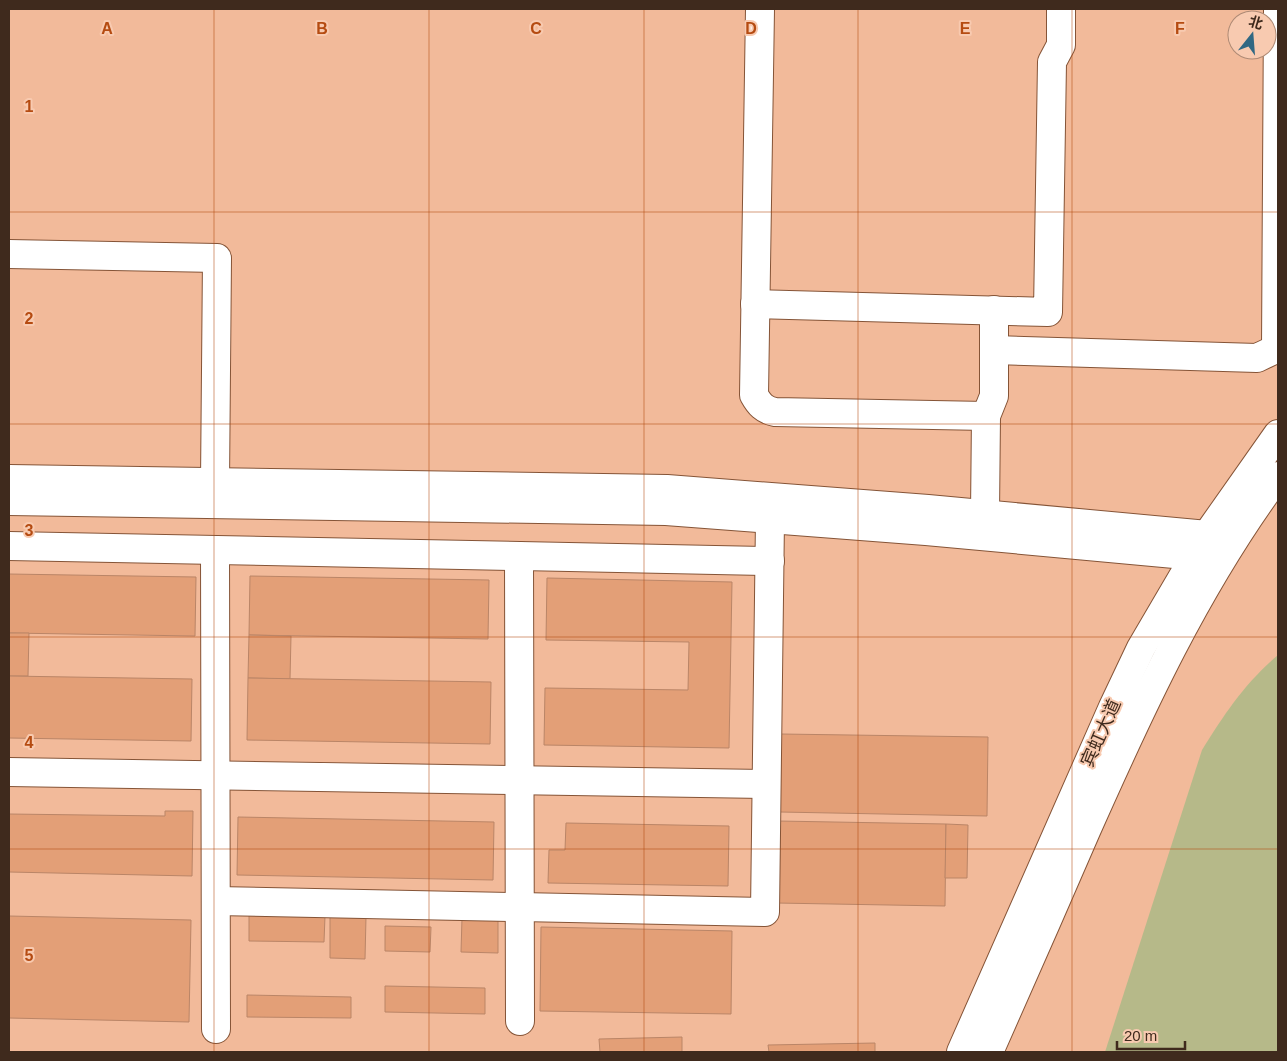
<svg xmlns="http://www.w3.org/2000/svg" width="1287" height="1061" viewBox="0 0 1287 1061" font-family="Helvetica,'Noto Sans SC',sans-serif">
  <rect width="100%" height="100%" fill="#f2ba9a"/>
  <path fill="#b6b989" d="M1278,655v397h-173l97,-302c23,-37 43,-67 76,-95z"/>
  <g fill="#e39f77" stroke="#ba8567">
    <path d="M9,574l187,3 -1,59 -186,-3z"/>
    <path d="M250,576l239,4 -1,59 -239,-4z"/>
    <path d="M547,578l185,4 -3,166 -185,-3 1,-57 143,2 1,-48 -143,-2z"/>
    <path d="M9,633h20l-1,43h-19z"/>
    <path d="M249,635l42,1 -1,43 -42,-1z"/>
    <path d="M9,676l183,3 -1,62 -182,-3z"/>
    <path d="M248,678l243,4 -1,62 -243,-4z"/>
    <path d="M781,734l207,3 -1,79 -207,-4z"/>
    <path d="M165,811h28l-1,65 -183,-4v-58l156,2z"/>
    <path d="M238,817l256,5 -1,58 -256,-5z"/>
    <path d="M778,821l168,3 -1,82 -169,-3z"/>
    <path d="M566,823l163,3 -1,60 -180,-3 1,-33h16z"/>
    <path d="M946,824l22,1 -1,53h-22z"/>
    <path d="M249,914l76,2 -1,26 -75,-1z"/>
    <path d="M9,916l182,4 -2,102 -180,-4z"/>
    <path d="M330,917h36l-1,42 -35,-1z"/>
    <path d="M462,918l36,1v34l-37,-1z"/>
    <path d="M385,926l46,1 -1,25 -45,-1z"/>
    <path d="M541,927l191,4 -1,83 -191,-3z"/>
    <path d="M385,986l100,2v26l-100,-2z"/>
    <path d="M247,995l104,2v21l-104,-1z"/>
    <path d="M682,1037v15h-82l-1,-13z"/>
    <path d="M875,1043v9h-106l-1,-7z"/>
  </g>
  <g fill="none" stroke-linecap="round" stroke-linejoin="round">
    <g stroke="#855437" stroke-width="30">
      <g id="minor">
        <path d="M760,9l-6,386c5,9 10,15 21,17l211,4"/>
        <path d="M9,254l208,4 -2,224"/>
        <path d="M755,304l293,8 4,-250 9,-17v-36"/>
        <path d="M1276,349l2,-340"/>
        <path d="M994,350l263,8 21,-10"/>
        <path d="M9,479l658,10 261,20 301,28"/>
        <path d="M9,501l657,10 260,20 292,27"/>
        <path d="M985,514l1,-98 8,-20v-86"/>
        <path d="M9,546l761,15"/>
        <path d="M215,550l1,479"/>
        <path d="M519,556l1,465"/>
        <path d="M9,772l757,12"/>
        <path d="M216,901l549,11 5,-393"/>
      </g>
    </g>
    <g stroke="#855437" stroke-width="30">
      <g id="major">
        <path d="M961,1052l152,-345 28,-59 68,-116 69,-98"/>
        <path d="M989,1052c33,-74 65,-147 97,-221 55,-124 111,-246 192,-355"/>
      </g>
    </g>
    <use href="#minor" stroke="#fff" stroke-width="28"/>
    <use href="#major" stroke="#fff" stroke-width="28"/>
  </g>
  <path fill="none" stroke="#b54b11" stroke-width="1" stroke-opacity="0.55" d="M214,9v1043M429,9v1043M644,9v1043M858,9v1043M1072,9v1043M9,212h1269M9,424h1269M9,637h1269M9,849h1269"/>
  <g text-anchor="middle" stroke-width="4" stroke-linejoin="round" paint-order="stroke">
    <g font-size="18" fill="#3f2a1d" stroke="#f8cab0">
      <text transform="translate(1101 733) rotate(-66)" y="6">宾虹大道</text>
    </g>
  </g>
  <g font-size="16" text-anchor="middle" font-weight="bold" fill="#b54b11" stroke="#f8cab0" stroke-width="4" stroke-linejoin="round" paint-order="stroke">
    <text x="107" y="34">A</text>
    <text x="322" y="34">B</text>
    <text x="536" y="34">C</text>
    <text x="751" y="34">D</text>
    <text x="965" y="34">E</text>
    <text x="1180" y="34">F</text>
    <text x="29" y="112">1</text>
    <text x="29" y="324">2</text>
    <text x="29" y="536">3</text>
    <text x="29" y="748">4</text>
    <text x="29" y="961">5</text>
  </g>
  <rect width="1287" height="1061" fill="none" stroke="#3f2a1d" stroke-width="20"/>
  <g transform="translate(1252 35) rotate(17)"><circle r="24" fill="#f8cab0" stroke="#ae8a75"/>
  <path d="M0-4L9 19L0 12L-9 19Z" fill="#316883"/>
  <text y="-8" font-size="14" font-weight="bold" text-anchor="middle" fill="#3f2a1d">北</text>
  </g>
  <path d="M1117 1041v8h68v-8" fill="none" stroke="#3f2a1d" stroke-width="2.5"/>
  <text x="1124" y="1041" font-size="15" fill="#3f2a1d" stroke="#f8cab0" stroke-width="4" paint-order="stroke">20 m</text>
</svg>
